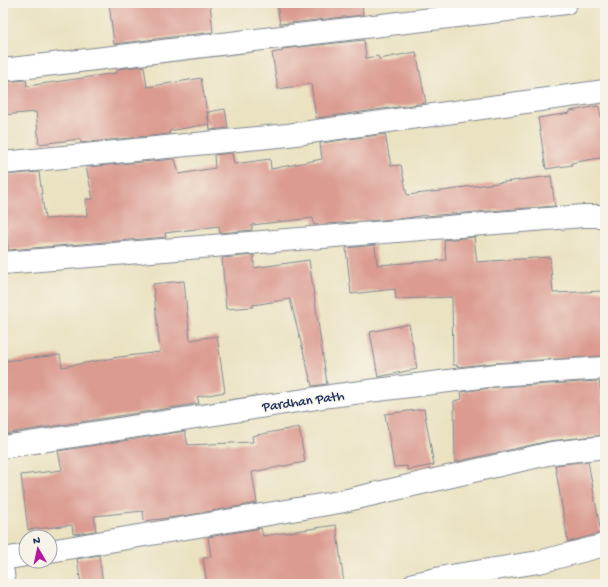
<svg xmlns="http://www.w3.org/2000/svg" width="608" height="587" viewBox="0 0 608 587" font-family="'Gochi Hand',sans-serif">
  <rect width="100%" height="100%" fill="#f7f3e8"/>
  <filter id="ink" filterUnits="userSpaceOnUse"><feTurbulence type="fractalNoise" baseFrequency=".025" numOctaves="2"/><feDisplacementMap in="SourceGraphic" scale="8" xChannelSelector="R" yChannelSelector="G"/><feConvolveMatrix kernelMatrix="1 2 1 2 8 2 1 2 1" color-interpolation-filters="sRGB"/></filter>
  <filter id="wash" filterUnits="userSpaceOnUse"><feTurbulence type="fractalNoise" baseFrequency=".012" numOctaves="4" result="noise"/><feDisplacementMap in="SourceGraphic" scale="16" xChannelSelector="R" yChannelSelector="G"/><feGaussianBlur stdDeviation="0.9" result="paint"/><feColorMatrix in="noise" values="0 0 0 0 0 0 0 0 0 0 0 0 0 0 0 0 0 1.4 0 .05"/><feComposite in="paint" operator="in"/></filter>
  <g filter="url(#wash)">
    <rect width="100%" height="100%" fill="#eae2c1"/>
    <g id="blocks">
      <g fill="#db9b91">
        <path d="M109,3h101l3,29 -99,12z"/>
        <path d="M277,3h85l1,12 -83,9z"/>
        <path d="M364,40l2,18 12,-2 1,3 37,-7 10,51 -110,15 -5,-34 -33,5 -6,-36 11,-2 -1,-2z"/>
        <path d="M144,66l3,21 54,-9 8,46 -40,7 1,3 -89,9 -1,-4 -41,5 -3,-32 -33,3v-33l23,-2 1,6 90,-13v-4z"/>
        <path d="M599,106l6,33v18l-34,6 1,2 -26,4 -8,-51 32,-5v-2z"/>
        <path d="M225,109l3,19 -18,2 -2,-18z"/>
        <path d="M385,134l6,32 10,-1 6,30 51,-6v-1l93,-12 4,30 -130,10 -1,-1 -16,3 -94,7 -1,-7 -61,7v5l-32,3 -1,-7 -54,7 1,4 -158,13 -3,-43h-2v-32l36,-3 6,47 42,-3 -1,-17h7l-7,-32 89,-8 4,15 36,-6 -1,-13 18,-2 2,11 36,-5 1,10 51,-10 -2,-16z"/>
        <path d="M474,237l3,25 73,-5 3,36 52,-2v65l-110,7 -38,4v-2h-4l-1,-68 -56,2 -1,-10 -44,5 -5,-46 29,-3 2,20 69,-5 -2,-20z"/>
        <path d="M254,255v13l55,-8 18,124 -15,2 -22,-87 -37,6v2l-27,2 -4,-51z"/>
        <path d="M184,281l6,59 27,-4 8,56 -28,5 2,6 -17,3 -179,28v-73l57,-6 2,12 57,-10 41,-5 -7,-68z"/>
        <path d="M409,324l8,45 -39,8 -8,-45z"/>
        <path d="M599,381l6,36v18l-56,6 -94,21 -1,-61 8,-2 -1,-7 36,-5z"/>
        <path d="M424,409l10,56 -27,5v-4l-13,1 -9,-53z"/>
        <path d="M299,427l6,35 -53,10 5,31 -73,13 -40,5 -1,-10 -49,5 2,15 -23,3 -1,-9 -44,5 -7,-55 41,-5 -4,-19 127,-20 3,14 65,-3 -1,-6z"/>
        <path d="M588,461l13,72 -33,9 -13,-77z"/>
        <path d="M336,525l8,59h-137l-4,-26 8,-1 -3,-20 53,-9 2,8z"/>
        <path d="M99,555l4,29h-22l-4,-25z"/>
      </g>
    </g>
  </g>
  <g filter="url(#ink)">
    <use href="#blocks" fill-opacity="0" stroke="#828890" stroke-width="1"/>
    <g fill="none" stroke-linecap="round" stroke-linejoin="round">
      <g stroke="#828890" stroke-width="24">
        <g id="street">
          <path d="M3,70l563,-67"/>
          <path d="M3,163l285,-28 317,-44"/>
          <path d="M3,263l580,-47h22"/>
          <path d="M3,447l327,-51 166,-21 109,-7"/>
          <path d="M50,551l289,-49 213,-49 53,-6"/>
          <path d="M3,559l23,-4"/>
          <path d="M3,573l1,11"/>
          <path d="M414,584l36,-8 89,-14 66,-17"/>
        </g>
      </g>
      <use href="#street" stroke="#fff" stroke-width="22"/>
    </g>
  </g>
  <g text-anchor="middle" stroke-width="3" stroke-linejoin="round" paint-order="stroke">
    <g font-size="14" fill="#1b2f5e" stroke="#f7f3e8">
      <text transform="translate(303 400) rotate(-8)" y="5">Pardhan Path</text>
    </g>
  </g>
  <rect width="608" height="587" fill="none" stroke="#f7f3e8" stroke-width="16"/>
  <g transform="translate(38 549) rotate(351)"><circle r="19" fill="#f7f3e8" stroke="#9fa5b1"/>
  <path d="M0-3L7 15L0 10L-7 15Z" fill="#b5179e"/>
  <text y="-6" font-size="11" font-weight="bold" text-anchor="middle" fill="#1b2f5e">N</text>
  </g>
</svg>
